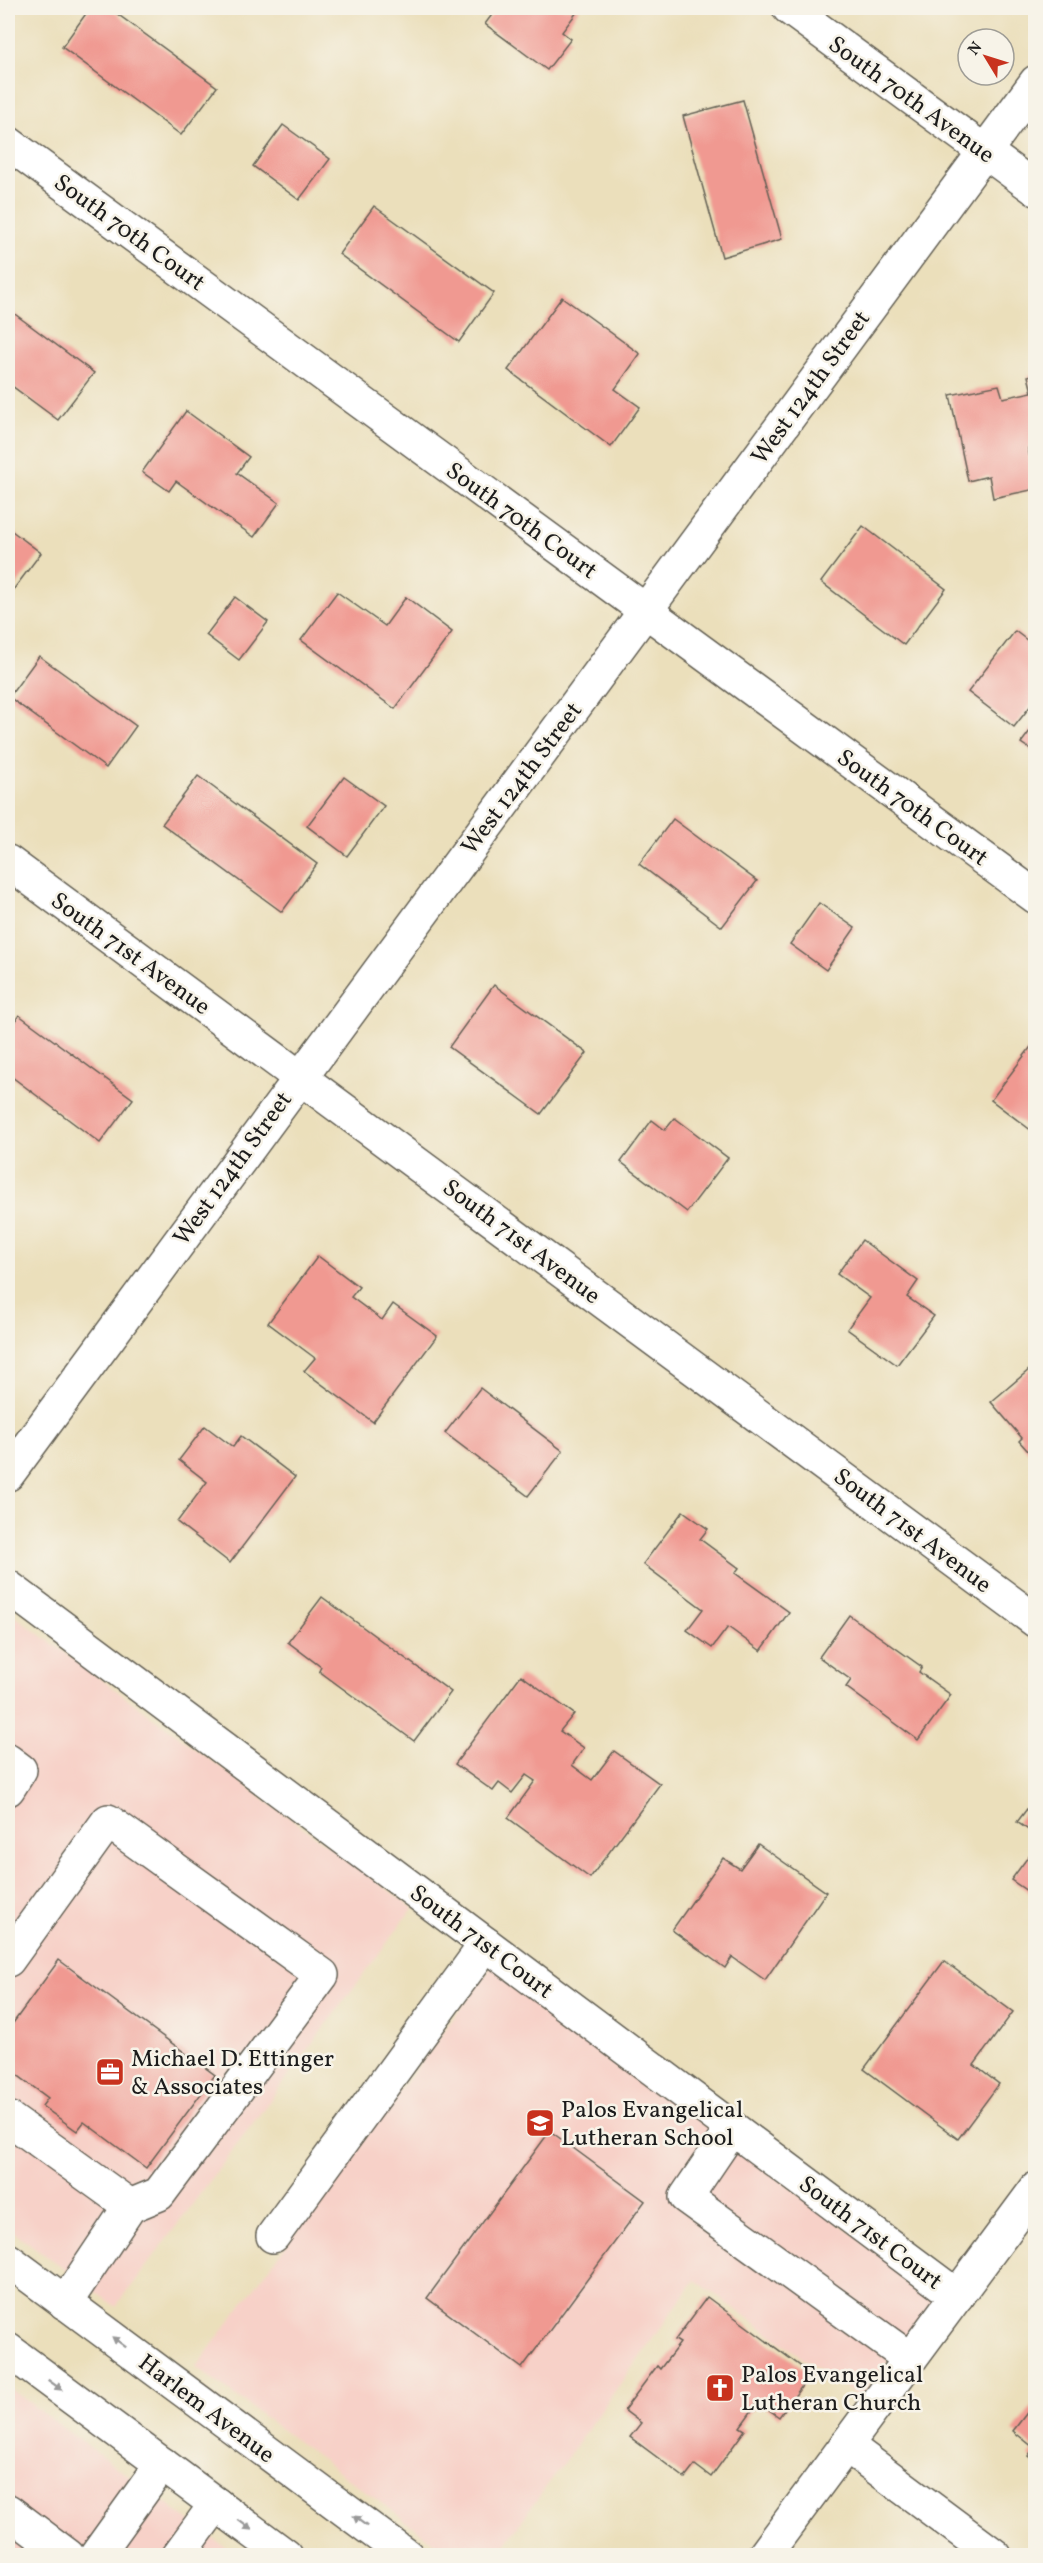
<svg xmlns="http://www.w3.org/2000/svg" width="1043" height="2563" viewBox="0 0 1043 2563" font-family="Vollkorn,serif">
  <rect width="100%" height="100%" fill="#f7f3e8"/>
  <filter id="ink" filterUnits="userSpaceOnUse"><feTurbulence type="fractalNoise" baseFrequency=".0167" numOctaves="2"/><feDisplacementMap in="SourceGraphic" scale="12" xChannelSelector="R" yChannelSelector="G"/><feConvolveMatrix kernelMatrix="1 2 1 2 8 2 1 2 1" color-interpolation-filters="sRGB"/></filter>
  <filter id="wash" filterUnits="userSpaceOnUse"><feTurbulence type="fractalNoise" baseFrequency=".008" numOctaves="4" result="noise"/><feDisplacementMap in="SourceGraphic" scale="24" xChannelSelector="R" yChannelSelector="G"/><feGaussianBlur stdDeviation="1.35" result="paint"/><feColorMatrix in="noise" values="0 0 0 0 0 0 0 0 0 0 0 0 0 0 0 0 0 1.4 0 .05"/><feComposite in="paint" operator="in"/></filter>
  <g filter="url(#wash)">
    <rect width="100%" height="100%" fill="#ebdfbb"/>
    <g fill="#f7d1c8">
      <path d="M8,1611l405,297 -297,399 -108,-79z"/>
      <path d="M492,1966l446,331 -79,101 -164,-118 -198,275h-45l-256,-188z"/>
      <path d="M8,2387l228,168h-228z"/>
    </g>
    <g id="blocks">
      <g fill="#f09991">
        <path d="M90,8h19l108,79 -36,48 -119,-88z"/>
        <path d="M497,8h83l-18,24 9,7 -24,31 -62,-46z"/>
        <path d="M743,100l39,139 -60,18 -39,-141z"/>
        <path d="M283,125l47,34 -31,41 -46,-34z"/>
        <path d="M374,206l120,87 -35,49 -120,-88z"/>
        <path d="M562,297l78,57 -25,35 25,18 -29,40 -103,-77z"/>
        <path d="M8,309l86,64 -36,47 -50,-37z"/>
        <path d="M1036,374v72l-8,2 8,41 -43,9 -4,-22 -21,5 -18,-86 49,-10 4,13 29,-6 -4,-16z"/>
        <path d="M186,411l63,46 -12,16 42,30 -25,34 -78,-56 -7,10 -27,-19z"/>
        <path d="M863,526l83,63 -42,56 -83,-63z"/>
        <path d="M8,528l33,25 -31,41 -2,-2z"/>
        <path d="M337,592l48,34 21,-29 46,35 -57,77 -94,-69z"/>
        <path d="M235,597l33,25 -29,38 -33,-25z"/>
        <path d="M1015,631l21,16v52l-22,28 -46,-35z"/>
        <path d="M39,656l97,70 -30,42 -97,-71z"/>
        <path d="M1036,723v30l-15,-10z"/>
        <path d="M198,776l119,88 -35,48 -120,-88z"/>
        <path d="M344,777l40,29 -37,50 -40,-30z"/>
        <path d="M673,819l84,62 -35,46 -83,-63z"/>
        <path d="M819,903l36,25 -29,42 -36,-26z"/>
        <path d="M494,985l93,68 -46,61 -92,-67z"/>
        <path d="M19,1015l114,84 -33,44 -88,-66 -4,5v-51z"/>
        <path d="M1033,1044l3,2v88l-45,-34z"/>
        <path d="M675,1118l53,40 -41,54 -66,-50 31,-42 13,10z"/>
        <path d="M862,1240l56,41 -11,16 27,19 -37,49 -50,-36 23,-31 -33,-24z"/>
        <path d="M318,1256l41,31 -8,10 31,23 11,-16 44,32 -64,86 -69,-51 11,-13 -47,-35z"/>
        <path d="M1036,1364v96l-17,-19 3,-3 -31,-36z"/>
        <path d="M480,1388l83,63 -35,45 -83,-63z"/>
        <path d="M205,1426l28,21 8,-11 54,41 -65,86 -53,-41 30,-40 -28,-22z"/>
        <path d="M683,1511l25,18 -8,10 39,29 -4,5 54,39 -28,39 -33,-24 -16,21 -25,-18 16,-21 -60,-45z"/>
        <path d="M322,1597l129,95 -37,49 -95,-70 2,-4 -33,-25z"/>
        <path d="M849,1615l73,52 -3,5 32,23 -33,45 -72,-53 5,-7 -32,-23z"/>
        <path d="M521,1675l53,39 -14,17 24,17 -12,17 20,15 22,-29 46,33 -70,94 -82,-60 27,-37 -9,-6 -14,18 -13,-10 -6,8 -38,-27z"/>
        <path d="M1036,1797v38l-19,-13z"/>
        <path d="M758,1844l68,48 -61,88 -33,-23 -7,11 -53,-38 51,-72 17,11z"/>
        <path d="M1036,1846v51l-25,-17z"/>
        <path d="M59,1960l156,115 -69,93 -62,-46 -7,9 -35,-25 6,-8 -40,-30v-38z"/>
        <path d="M944,1961l69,51 -39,53 25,19 -41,55 -94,-70z"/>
        <path d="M550,2131l95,70 -123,167 -95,-70z"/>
        <path d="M707,2297l104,77 -32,43 -21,-15 -18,25 5,3 -34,47 -16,-12 -10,13 -55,-41 11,-14 -17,-13 33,-44 3,3 20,-26 -5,-3z"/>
        <path d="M1036,2401v61l-8,-6 6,-8 -21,-17z"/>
      </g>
    </g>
  </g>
  <g filter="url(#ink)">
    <use href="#blocks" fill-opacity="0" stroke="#646054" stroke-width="1.5"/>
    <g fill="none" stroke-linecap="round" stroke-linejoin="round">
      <g stroke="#646054" stroke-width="36">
        <g id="minor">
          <path d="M789,8l247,181"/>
          <path d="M8,143l1028,754"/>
          <path d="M8,862l1028,759"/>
          <path d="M8,1474l1028,-1392"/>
          <path d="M8,1587l949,709"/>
          <path d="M8,1761l12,9 -12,19"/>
          <path d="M8,1960l100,-139 214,154 -163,219 -29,12 -65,97"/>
          <path d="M8,2118l122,88"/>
          <path d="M732,2129l-46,68 224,162"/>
          <path d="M273,2236l213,-292"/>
          <path d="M846,2445l149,111"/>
          <path d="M8,2511l60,45"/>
          <path d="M96,2556l66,-92"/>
          <path d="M178,2556l38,-52"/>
          <path d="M764,2556l272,-367"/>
        </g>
      </g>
      <g stroke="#646054" stroke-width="36">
        <g id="major">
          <path d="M8,2260l399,296"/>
          <path d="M8,2350l278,206"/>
        </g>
      </g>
      <use href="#minor" stroke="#fff" stroke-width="33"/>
      <use href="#major" stroke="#fff" stroke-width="33"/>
    </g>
    <defs><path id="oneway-solid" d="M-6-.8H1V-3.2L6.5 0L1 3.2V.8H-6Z" transform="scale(1.5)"/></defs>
    <g fill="#999">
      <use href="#oneway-solid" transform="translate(119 2342) rotate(-143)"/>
      <use href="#oneway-solid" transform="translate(55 2385) rotate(36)"/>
      <use href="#oneway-solid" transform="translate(360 2521) rotate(-143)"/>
      <use href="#oneway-solid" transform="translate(245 2525) rotate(37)"/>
    </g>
  </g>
  <defs>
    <g id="office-square" transform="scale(1.5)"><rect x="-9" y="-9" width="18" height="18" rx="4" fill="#c8321e" stroke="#f7f3e8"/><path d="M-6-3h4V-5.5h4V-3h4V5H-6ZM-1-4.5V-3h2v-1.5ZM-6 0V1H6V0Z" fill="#fff"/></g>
    <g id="school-square" transform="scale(1.5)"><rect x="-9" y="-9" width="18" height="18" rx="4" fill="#c8321e" stroke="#f7f3e8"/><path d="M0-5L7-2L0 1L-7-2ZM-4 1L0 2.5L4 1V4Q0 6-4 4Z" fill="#fff"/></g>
    <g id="church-square" transform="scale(1.5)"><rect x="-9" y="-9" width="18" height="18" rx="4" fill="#c8321e" stroke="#f7f3e8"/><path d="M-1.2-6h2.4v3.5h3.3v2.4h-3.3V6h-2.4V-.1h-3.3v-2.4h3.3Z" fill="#fff"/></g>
  </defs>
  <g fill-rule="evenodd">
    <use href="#office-square" x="110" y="2072"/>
    <use href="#school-square" x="540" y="2123"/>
    <use href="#church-square" x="720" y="2388"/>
  </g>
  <g text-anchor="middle" stroke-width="5" stroke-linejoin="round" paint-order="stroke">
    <g font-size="24" fill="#1c1c1c" stroke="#f7f3e8">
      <text transform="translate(912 99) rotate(36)" y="8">South 70th Avenue</text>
      <text transform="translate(130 232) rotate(36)" y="8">South 70th Court</text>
      <text transform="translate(810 387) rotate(-54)" y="8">West 124th Street</text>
      <text transform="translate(522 520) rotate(36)" y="8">South 70th Court</text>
      <text transform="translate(521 778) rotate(-53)" y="8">West 124th Street</text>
      <text transform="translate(913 807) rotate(36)" y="8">South 70th Court</text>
      <text transform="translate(131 953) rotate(36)" y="8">South 71st Avenue</text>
      <text transform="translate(232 1168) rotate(-54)" y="8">West 124th Street</text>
      <text transform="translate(522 1241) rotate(37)" y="8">South 71st Avenue</text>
      <text transform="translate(913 1530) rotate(37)" y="8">South 71st Avenue</text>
      <text transform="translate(482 1941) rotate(37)" y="8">South 71st Court</text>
      <text transform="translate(871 2232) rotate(37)" y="8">South 71st Court</text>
      <text transform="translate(207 2408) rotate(37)" y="8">Harlem Avenue</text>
    </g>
    <g font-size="24" fill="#1c1c1c" stroke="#f7f3e8" text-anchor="start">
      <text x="131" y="2066">Michael D. Ettinger<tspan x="131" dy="28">&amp; Associates</tspan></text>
      <text x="561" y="2117">Palos Evangelical<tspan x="561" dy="28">Lutheran School</tspan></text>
      <text x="741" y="2382">Palos Evangelical<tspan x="741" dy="28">Lutheran Church</tspan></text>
    </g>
  </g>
  <rect width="1043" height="2563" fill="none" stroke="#f7f3e8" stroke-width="30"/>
  <g transform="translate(986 57) rotate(308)"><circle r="28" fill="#f7f3e8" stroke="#9f9d96" stroke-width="1.5"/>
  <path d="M0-4.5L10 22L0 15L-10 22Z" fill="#c8321e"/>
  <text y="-9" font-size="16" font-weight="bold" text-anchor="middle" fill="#1c1c1c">N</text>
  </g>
</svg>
